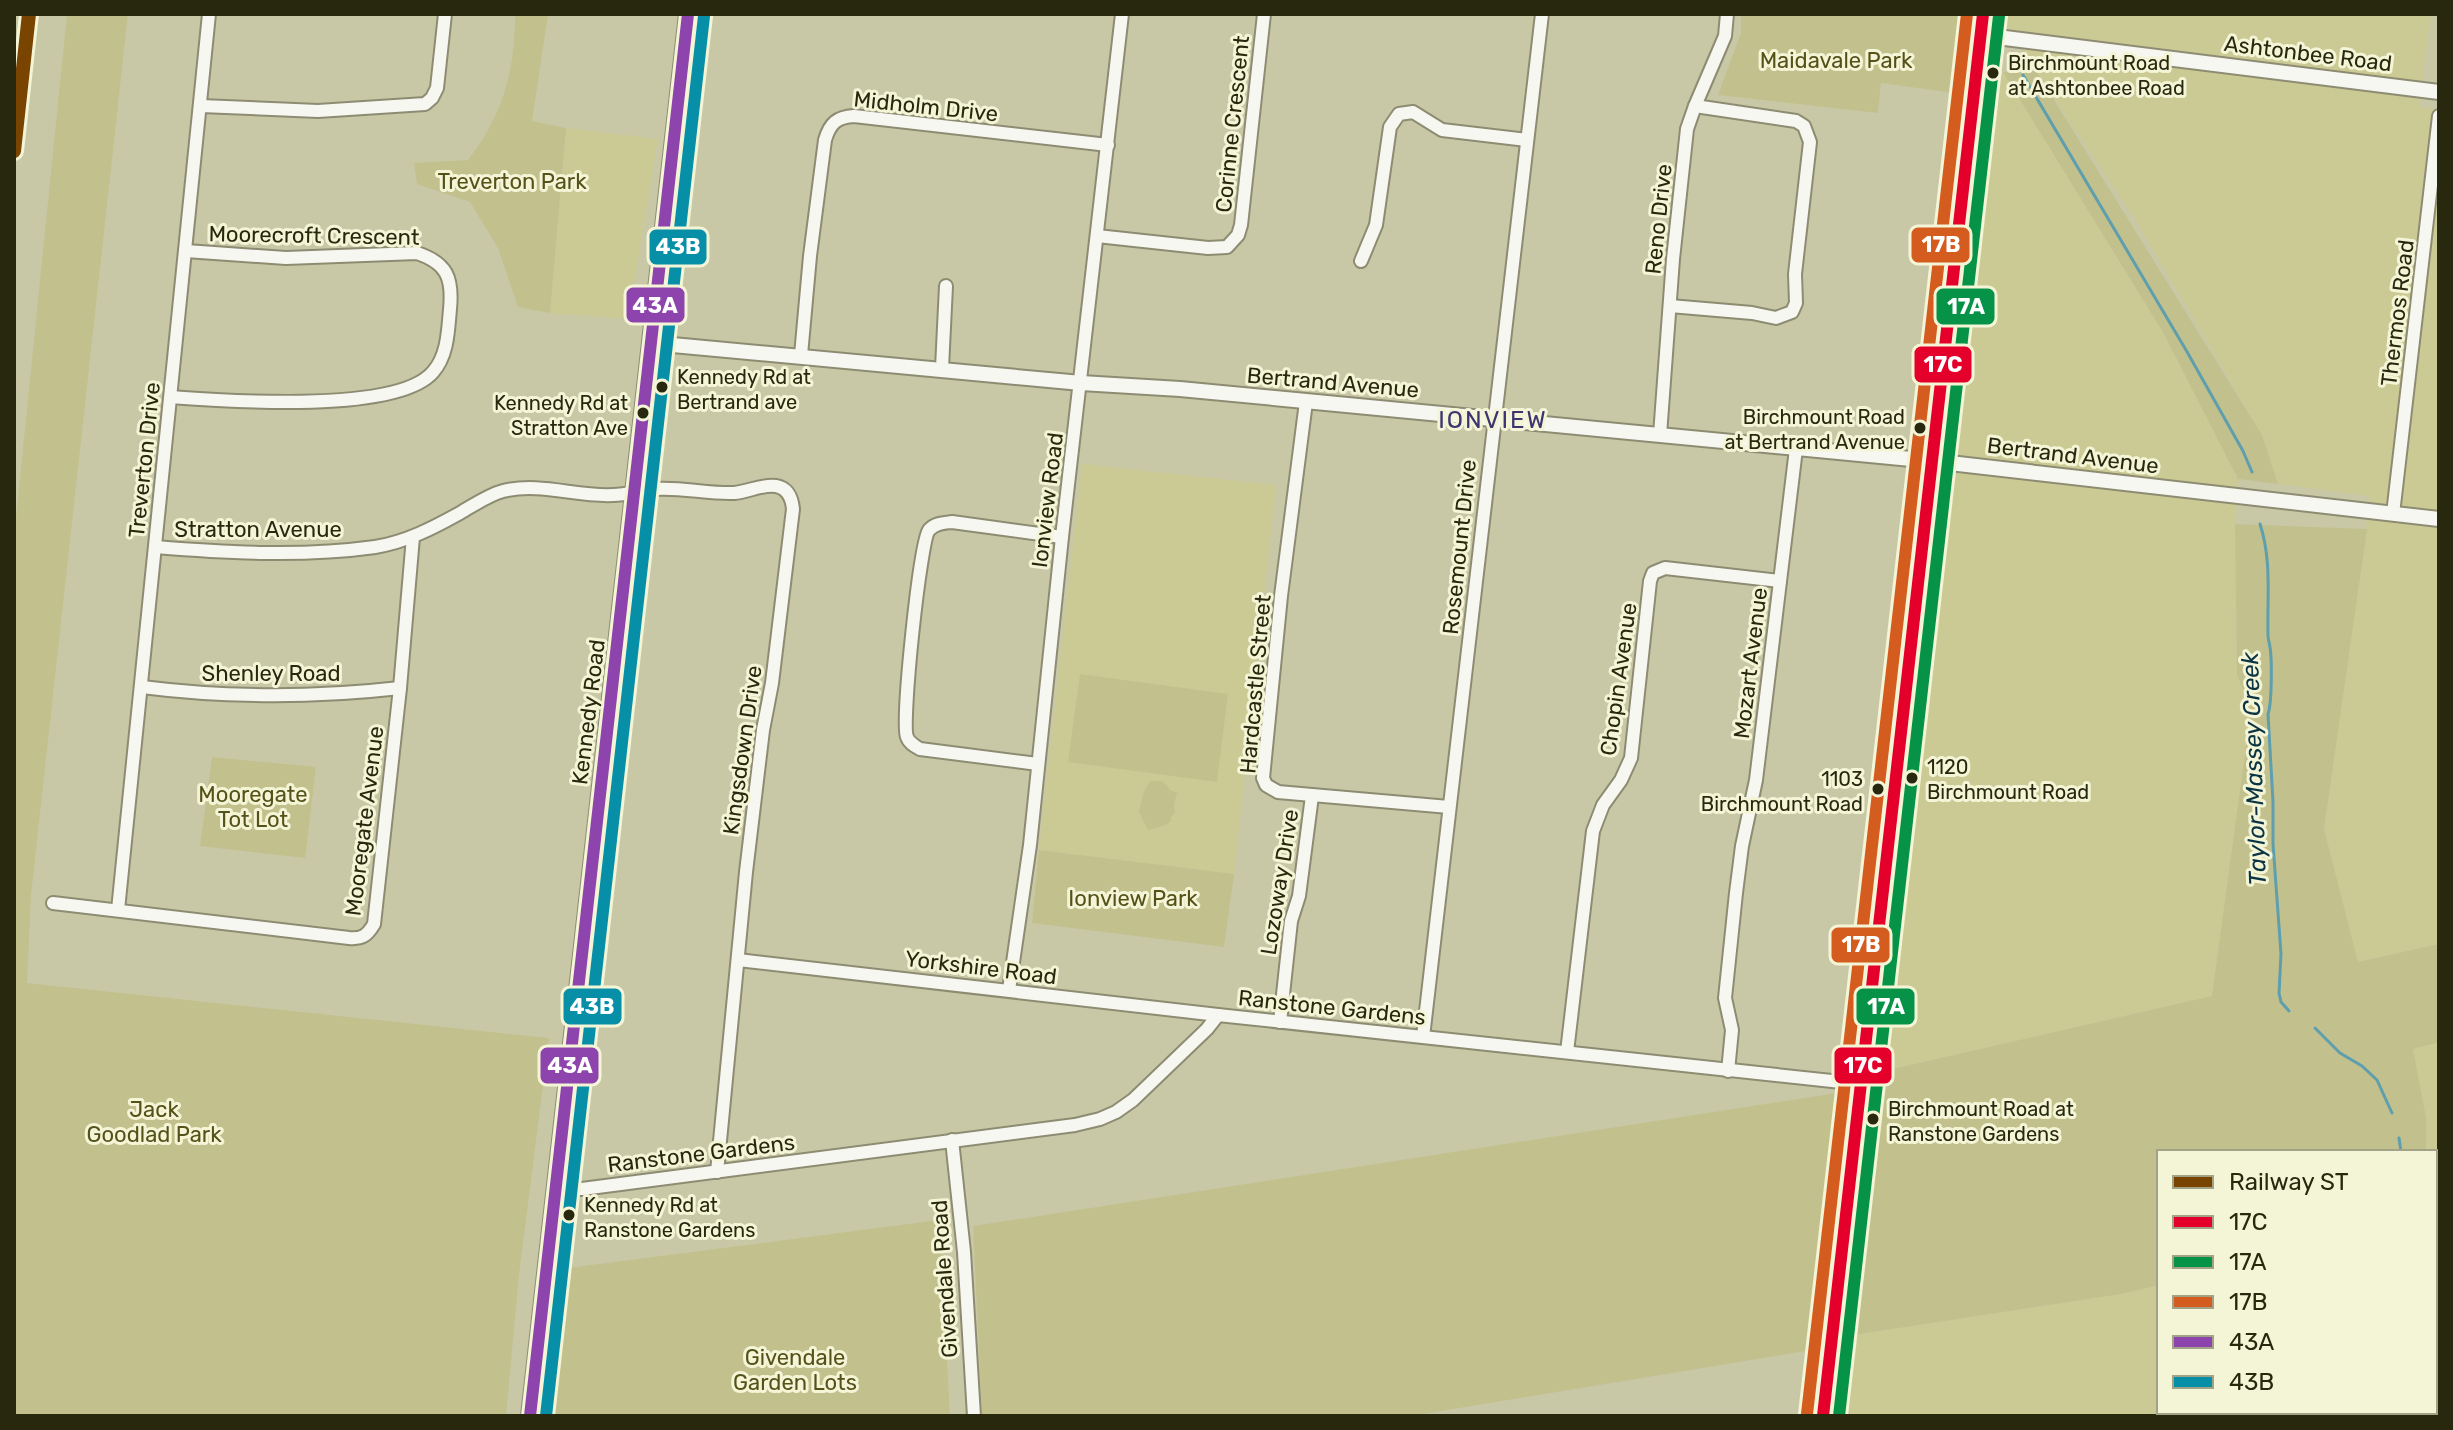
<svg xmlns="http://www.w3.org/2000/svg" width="2453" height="1430" viewBox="0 0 2453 1430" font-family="Rubik,sans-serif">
  <rect width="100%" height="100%" fill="#c8c8a7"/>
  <g fill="#cbca95">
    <path d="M2003,14h428l-12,93 20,3v834l-81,18 -34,-133 46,-333 -92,-12 -16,-49 -126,-214 -100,-150 -33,-53z"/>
    <path d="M2003,72l161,262 74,145 -3,45 2,151 14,34 -39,287 -328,75 113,-983z"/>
    <path d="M566,128l92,11 -30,180 -78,-6z"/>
    <path d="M1082,464l194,21 -42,389 -195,-24z"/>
    <path d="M2439,1042v288l-4,-25v-153h-9l-13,-104z"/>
    <path d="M2159,1285v127h234l2,4h-551l9,-81 268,-41z"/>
  </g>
  <g fill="#c2c18d">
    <path d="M67,14h61l-97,881 -4,88 522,55 -30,237 -13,141h-492v-879z"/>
    <path d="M515,14h33l-16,107 34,7 -16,185 -32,-6 -20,-59 -28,-46 -53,-18 -3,-21 54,-3c35,-45 47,-89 47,-146z"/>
    <path d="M1741,14h219l-6,79 -73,-10 -3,30 -160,-18 23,-62z"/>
    <path d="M2036,71l226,364 16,49 -40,-5 -74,-145 -161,-262z"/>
    <path d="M2235,524l132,5 -43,300 34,133 81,-18v98l-26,7 13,69v34h-267v133l-38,9 -268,41 31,-264 328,-75 39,-287 -14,-34z"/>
    <path d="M1080,674l148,20 -11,88 -149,-20z"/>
    <path d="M212,757l104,10 -11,91 -105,-12z"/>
    <path d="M1150,781h13l8,10 6,1 -3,13 1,8 -4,4v4l-5,4 -18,5 -9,-18 4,-18z"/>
    <path d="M1039,850l195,24 -10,73 -192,-24z"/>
    <path d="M1837,1093l-31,258 -395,65h-429l-9,-190z"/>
    <path d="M939,1220l11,196h-399l17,-148z"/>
    <path d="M2435,1305l4,25v86h-44l-2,-4h42z"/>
  </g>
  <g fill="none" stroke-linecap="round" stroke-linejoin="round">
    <g stroke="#5e9ead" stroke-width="3">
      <path d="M2023,75l163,275 57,101 9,21"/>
      <path d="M2260,524c12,37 7,73 8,111 0,6 1,5 2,12 2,12 2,56 -2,67l5,88v42l8,110 -2,39 2,9 8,9"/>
      <path d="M2315,1028l25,25 22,13 15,14 15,33"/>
      <path d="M2399,1138l2,14"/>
      <path d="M2434,1412l1,4"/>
    </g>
    <g stroke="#8d8c72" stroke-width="16">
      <g id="minor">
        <path d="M201,106l117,5 107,-7 7,-6 5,-10 8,-74"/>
        <path d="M1097,236l111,12 19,-1 11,-12 3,-10 23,-211"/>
        <path d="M1361,261l15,-36 14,-98 9,-13 14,-2 29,18 85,10"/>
        <path d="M1670,306l82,7 24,5 16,-6 4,-9 -1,-29 15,-132 -6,-16 -8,-5 -101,-15"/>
        <path d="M801,355l9,-99 15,-116c5,-17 12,-23 29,-24l254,29"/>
        <path d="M942,368l4,-82"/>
        <path d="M171,397c55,4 226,17 262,-25 15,-17 15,-42 17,-63 3,-31 -3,-46 -33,-56l-131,5 -100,-7"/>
        <path d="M1306,402l-25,194 -18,182 3,7 12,7 171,15"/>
        <path d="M1660,435l13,-176 14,-130 8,-23 30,-70 2,-22"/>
        <path d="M2393,514l46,-398"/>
        <path d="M156,547c73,6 147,10 219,0 31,-5 58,-19 85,-34 14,-8 28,-18 43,-22 38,-9 73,6 110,4 14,0 28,-5 42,-6 26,-2 53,5 79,4 14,-1 28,-9 42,-7 12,2 16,13 17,23l-21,174 -9,47 -17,142 -29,300"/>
        <path d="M142,687c87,11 170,11 258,1"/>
        <path d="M1038,764l-118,-15c-5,-3 -11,-6 -13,-12 -6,-14 13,-196 22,-207 6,-7 15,-7 23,-8l110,15"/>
        <path d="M53,903l296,35c13,1 18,-2 25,-14l26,-236 13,-151"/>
        <path d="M118,910l91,-896"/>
        <path d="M738,960l480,55 642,69"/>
        <path d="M1009,990l21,-145 32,-308 60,-523"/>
        <path d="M1280,1022l11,-101 8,-25 13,-100"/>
        <path d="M1423,1037l119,-1023"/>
        <path d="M1567,1052l26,-221 10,-26 18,-25 10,-22 19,-177 3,-8 12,-5 115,13"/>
        <path d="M1728,1071l4,-41 -7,-32 11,-105 6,-47 14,-66 40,-331"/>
        <path d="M952,1140l12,112 10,164"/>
        <path d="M555,1189h27l493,-64 25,-6 16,-7 17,-12 74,-71 11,-14"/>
      </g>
    </g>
    <g stroke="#8d8c72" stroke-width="18">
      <g id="tertiary">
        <path d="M1981,35l458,57"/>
        <path d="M651,343l430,40 99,6 752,72 507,58"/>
      </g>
    </g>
    <g stroke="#8d8c72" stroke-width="20">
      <g id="secondary">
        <path d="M530,1416l158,-1402"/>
        <path d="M1823,1416l160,-1402"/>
      </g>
    </g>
    <use href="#minor" stroke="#f7f7f2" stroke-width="12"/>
    <use href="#tertiary" stroke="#f7f7f2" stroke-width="14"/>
    <use href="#secondary" stroke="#f7f7f2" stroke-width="16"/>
    <g stroke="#f4f5d6" stroke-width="18">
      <path id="bus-1" d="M1823,1416l160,-1402"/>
    </g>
    <g stroke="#f4f5d6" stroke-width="18">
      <path id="bus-2" d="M1839,1416l160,-1400"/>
    </g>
    <g stroke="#f4f5d6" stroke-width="18">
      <path id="bus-3" d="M1807,1414l160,-1400"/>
    </g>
    <g stroke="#f4f5d6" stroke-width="18">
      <path id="bus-4" d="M530,1416l158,-1402"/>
    </g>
    <g stroke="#f4f5d6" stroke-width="18">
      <path id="bus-5" d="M546,1416l158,-1400"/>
    </g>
    <use href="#bus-1" stroke="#e4002b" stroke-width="12"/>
    <use href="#bus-2" stroke="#069347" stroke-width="12"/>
    <use href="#bus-3" stroke="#d45c1f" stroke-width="12"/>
    <use href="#bus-4" stroke="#8e44ad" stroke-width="12"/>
    <use href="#bus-5" stroke="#088fa8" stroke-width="12"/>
    <g stroke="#f4f5d6" stroke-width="20">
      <path id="rail-1" d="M14,151l15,-137"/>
    </g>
    <use href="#rail-1" stroke="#794400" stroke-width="14"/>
  </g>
  <g fill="#28280f" stroke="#f4f5d6" stroke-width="3">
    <circle cx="1993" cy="73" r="7"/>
    <circle cx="662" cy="387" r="7"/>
    <circle cx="643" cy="413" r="7"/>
    <circle cx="1920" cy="428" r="7"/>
    <circle cx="1912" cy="778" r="7"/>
    <circle cx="1878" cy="789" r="7"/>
    <circle cx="1873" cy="1119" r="7"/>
    <circle cx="569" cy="1215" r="7"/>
  </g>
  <g text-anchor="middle" stroke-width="6" stroke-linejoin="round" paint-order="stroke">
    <g font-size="20" fill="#28280f" stroke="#f4f5d6" text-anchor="start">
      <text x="2008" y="70">Birchmount Road<tspan x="2008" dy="25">at Ashtonbee Road</tspan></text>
      <text x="677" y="384">Kennedy Rd at<tspan x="677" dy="25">Bertrand ave</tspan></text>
      <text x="628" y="410" text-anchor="end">Kennedy Rd at<tspan x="628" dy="25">Stratton Ave</tspan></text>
      <text x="1905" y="424" text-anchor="end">Birchmount Road<tspan x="1905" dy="25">at Bertrand Avenue</tspan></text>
      <text x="1927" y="774">1120<tspan x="1927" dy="25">Birchmount Road</tspan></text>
      <text x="1863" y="786" text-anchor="end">1103<tspan x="1863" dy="25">Birchmount Road</tspan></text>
      <text x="1888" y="1116">Birchmount Road at<tspan x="1888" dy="25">Ranstone Gardens</tspan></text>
      <text x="584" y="1212">Kennedy Rd at<tspan x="584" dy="25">Ranstone Gardens</tspan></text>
    </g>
    <g font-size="22" fill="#28280f" stroke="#f4f5d6">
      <text transform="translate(2308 53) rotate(7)" y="8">Ashtonbee Road</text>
      <text transform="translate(926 106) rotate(6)" y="8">Midholm Drive</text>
      <text transform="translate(1232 124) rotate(-84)" y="8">Corinne Crescent</text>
      <text transform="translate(1658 219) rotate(-84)" y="8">Reno Drive</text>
      <text transform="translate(314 235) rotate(1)" y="8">Moorecroft Crescent</text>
      <text transform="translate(2397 313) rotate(-83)" y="8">Thermos Road</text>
      <text transform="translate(1333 382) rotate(5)" y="8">Bertrand Avenue</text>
      <text transform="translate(2073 455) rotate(7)" y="8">Bertrand Avenue</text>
      <text transform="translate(144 460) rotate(-84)" y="8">Treverton Drive</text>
      <text transform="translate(1047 500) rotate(-83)" y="8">Ionview Road</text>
      <text x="258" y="537">Stratton Avenue</text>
      <text transform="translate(1459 547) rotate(-84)" y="8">Rosemount Drive</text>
      <text transform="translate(1750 663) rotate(-83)" y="8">Mozart Avenue</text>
      <text x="271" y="681">Shenley Road</text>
      <text transform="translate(1618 679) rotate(-82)" y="8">Chopin Avenue</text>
      <text transform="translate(1255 684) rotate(-85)" y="8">Hardcastle Street</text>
      <text transform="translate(588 712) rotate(-83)" y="8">Kennedy Road</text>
      <text transform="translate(742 750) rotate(-82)" y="8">Kingsdown Drive</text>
      <text transform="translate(364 821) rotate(-83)" y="8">Mooregate Avenue</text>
      <text transform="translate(1279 882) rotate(-81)" y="8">Lozoway Drive</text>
      <text transform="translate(981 967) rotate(7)" y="8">Yorkshire Road</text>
      <text transform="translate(1332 1007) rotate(6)" y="8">Ranstone Gardens</text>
      <text transform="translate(701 1153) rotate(-7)" y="8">Ranstone Gardens</text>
      <text transform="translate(944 1279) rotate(-94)" y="8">Givendale Road</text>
    </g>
    <g font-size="22" fill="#545219" stroke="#f4f5d6">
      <text x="1836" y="68">Maidavale Park</text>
      <text x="512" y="189">Treverton Park</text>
      <text x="253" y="802">Mooregate<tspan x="253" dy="25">Tot Lot</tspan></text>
      <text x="1133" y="906">Ionview Park</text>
      <text x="154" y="1117">Jack<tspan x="154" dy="25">Goodlad Park</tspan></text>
      <text x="795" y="1365">Givendale<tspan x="795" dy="25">Garden Lots</tspan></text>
    </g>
    <g font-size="24" letter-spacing="2" fill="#3d3470" stroke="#f4f5d6">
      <text x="1493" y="428">IONVIEW</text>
    </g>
    <g font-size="24" font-style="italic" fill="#0a3443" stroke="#f4f5d6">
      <text transform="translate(2254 769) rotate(-92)" y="8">Taylor-Massey Creek</text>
    </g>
  </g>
  <g stroke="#f4f5d6" stroke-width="3">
    <rect x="1910" y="226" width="61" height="38" rx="8" fill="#d45c1f"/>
    <rect x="648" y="228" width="60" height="38" rx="8" fill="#088fa8"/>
    <rect x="625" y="286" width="61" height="38" rx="8" fill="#8e44ad"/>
    <rect x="1935" y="287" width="61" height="39" rx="8" fill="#069347"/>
    <rect x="1913" y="345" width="60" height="39" rx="8" fill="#e4002b"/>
    <rect x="1830" y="926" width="61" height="38" rx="8" fill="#d45c1f"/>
    <rect x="562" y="987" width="61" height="39" rx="8" fill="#088fa8"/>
    <rect x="1855" y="987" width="61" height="39" rx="8" fill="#069347"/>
    <rect x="539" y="1046" width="61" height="39" rx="8" fill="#8e44ad"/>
    <rect x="1833" y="1046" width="60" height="39" rx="8" fill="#e4002b"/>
  </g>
  <g font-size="22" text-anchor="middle" font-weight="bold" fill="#fff">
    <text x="1941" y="252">17B</text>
    <text x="678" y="254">43B</text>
    <text x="655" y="313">43A</text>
    <text x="1966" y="314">17A</text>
    <text x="1943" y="372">17C</text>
    <text x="1861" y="952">17B</text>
    <text x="592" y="1014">43B</text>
    <text x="1886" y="1014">17A</text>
    <text x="570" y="1073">43A</text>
    <text x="1863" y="1073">17C</text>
  </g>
  <rect width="2453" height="1430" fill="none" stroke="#28280f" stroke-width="32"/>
  <rect x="2157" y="1150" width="280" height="264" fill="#f4f5d6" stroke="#a2a386" stroke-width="2"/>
  <rect x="2173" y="1176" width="40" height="12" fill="#794400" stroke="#a2a386" stroke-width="2"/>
  <text x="2229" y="1190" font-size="24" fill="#28280f">Railway ST</text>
  <rect x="2173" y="1216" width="40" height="12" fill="#e4002b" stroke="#a2a386" stroke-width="2"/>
  <text x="2229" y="1230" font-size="24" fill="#28280f">17C</text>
  <rect x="2173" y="1256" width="40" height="12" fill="#069347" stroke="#a2a386" stroke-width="2"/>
  <text x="2229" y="1270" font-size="24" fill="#28280f">17A</text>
  <rect x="2173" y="1296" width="40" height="12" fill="#d45c1f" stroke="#a2a386" stroke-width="2"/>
  <text x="2229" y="1310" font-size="24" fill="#28280f">17B</text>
  <rect x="2173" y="1336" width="40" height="12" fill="#8e44ad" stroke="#a2a386" stroke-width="2"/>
  <text x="2229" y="1350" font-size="24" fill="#28280f">43A</text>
  <rect x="2173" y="1376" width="40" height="12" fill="#088fa8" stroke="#a2a386" stroke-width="2"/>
  <text x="2229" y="1390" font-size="24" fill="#28280f">43B</text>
</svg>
